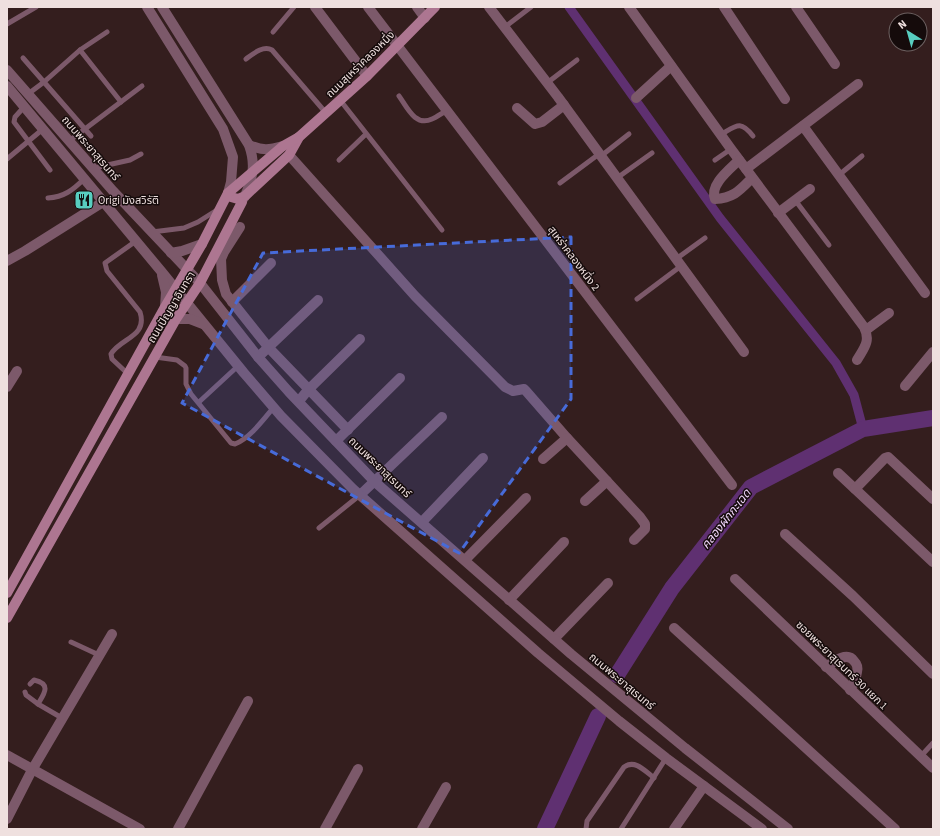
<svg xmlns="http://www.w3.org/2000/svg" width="940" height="836" viewBox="0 0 940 836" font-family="'Source Sans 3','Noto Sans Thai',sans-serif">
  <rect width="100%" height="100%" fill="#341e1e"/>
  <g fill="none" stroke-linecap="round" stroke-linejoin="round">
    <path stroke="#5f3071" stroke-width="9" d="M569,7l151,211 116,145 18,32 9,34"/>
    <g stroke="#5f3071" stroke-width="16">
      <path d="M617,675l55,-87 79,-101 112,-58 70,-11"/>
      <path d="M545,829l53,-113"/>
    </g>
    <g stroke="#7c596a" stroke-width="5">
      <path d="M7,24l29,-17"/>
      <path d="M505,27l26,-20"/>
      <path d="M273,32l21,-25"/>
      <path d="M80,50l41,52"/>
      <path d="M23,58l68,78"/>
      <path d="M246,59c7,-5 17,-14 26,-9l54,63"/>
      <path d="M547,83l30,-23"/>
      <path d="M28,94l16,-12 36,-32 27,-18"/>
      <path d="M399,96c8,11 16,31 33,23 5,-2 10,-6 14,-8"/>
      <path d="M340,100l102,130"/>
      <path d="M24,107l-9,10 -1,5 36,48"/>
      <path d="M720,135c16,-9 20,-16 33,1"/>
      <path d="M69,141l73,-55"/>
      <path d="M601,156l28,-22"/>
      <path d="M7,159l36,-30"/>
      <path d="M339,160l27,-26"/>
      <path d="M715,160l16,-11"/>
      <path d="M94,168l36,-8 11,-6"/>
      <path d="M839,175l23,-19"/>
      <path d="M617,178l35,-25"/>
      <path d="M560,183l39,-29"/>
      <path d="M48,198c16,-1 25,-8 36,-19"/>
      <path d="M795,200l34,45"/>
      <path d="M152,232l32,-4 14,-6 19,-12"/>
      <path d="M676,259l29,-21"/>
      <path d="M637,299l44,-33"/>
      <path d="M155,357l22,3 8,6 1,2v16l5,10 40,49 4,1c15,-6 28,-24 39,-37"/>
      <path d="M128,374l-16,-15 -1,-5c9,-16 37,-17 29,-42l-33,-41 -2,-8 31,-22"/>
      <path d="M199,402l39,-36"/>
      <path d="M319,528l41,-33"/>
      <path d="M71,642l28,13"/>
      <path d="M30,684l4,-4c18,4 10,14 4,24l24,14"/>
      <path d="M25,692l1,3 12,9"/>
      <path d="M921,756l12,-13"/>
      <path d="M586,829l1,-8 37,-54c11,-8 21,4 30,11"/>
      <path d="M621,829l45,-71"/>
    </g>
    <g stroke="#7c596a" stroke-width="10">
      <path d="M315,7l52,69"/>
      <path d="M368,7l364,478"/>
      <path d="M417,7l8,11"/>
      <path d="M489,7l69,90 186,255"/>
      <path d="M629,7l102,142 133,178c7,14 0,21 -7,33"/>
      <path d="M724,7l61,92"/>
      <path d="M796,7l39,57"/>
      <path d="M636,98l35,-32"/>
      <path d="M517,108l18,16 7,-2 22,-17"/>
      <path d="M803,126l122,167"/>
      <path d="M289,155l126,141 90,91 8,4 11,-2 2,2 41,47 73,79 5,7v5l-11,11"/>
      <path d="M739,160c-9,9 -30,25 -24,39 19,-1 25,-9 37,-21"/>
      <path d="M746,169l112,-85"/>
      <path d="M778,213l32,-24"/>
      <path d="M240,227l-16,25 -3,7 1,21 4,14 43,54 79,82"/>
      <path d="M7,261l18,-10 78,-49"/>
      <path d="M232,302l39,-39"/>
      <path d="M866,330l23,-17"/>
      <path d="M258,357l60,-57"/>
      <path d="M905,386l28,-34"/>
      <path d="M7,387l10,-16"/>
      <path d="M299,401l9,-11 52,-51"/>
      <path d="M336,441l64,-63"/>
      <path d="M543,459l24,-21"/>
      <path d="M838,473l95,89"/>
      <path d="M855,489l30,-31 3,-1 45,42"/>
      <path d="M360,495l82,-78"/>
      <path d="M585,501l22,-20"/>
      <path d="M422,522l61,-64"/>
      <path d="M785,534l68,62 80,78"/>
      <path d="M465,560l61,-62"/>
      <path d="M735,579l198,189"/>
      <path d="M509,600l55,-58"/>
      <path d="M674,628l221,201"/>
      <path d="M554,639l54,-56"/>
      <path d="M826,667c7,-5 21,-16 28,-6 3,3 4,7 3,11 -1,7 -4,12 -7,18"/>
      <path d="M7,755l133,74"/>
      <path d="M7,819l25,-49 80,-136"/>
      <path d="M178,829l70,-128"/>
      <path d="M325,829l33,-60"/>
      <path d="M422,829l24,-42"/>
      <path d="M674,829l30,-43"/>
    </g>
    <g stroke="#7c596a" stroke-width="10">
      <path d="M147,7l76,122 10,28 -2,25 -3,11"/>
      <path d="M162,7l87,138c7,20 4,33 -5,53"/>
      <path d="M7,70l106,121 87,92 58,74 31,35 86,90 196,172 114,94 103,81"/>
      <path d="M7,86l154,185 83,102 37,43 72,73 185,164 81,68 47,37 96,71"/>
      <path d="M249,145c14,6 20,5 34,1"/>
      <path d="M171,253l11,-2 20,-7"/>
      <path d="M162,275l4,17 -1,15"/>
      <path d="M176,319h14l13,5"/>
    </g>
    <g stroke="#ad7691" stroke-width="10">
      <path d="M228,193l3,4 7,2 7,-3 44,-41 10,-18 68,-61 68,-69"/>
      <path d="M7,593l158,-286 37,-63 26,-51 55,-47 16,-9"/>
      <path d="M7,618l169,-299 24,-36 42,-81"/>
    </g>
  </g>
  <path fill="#476bd9" fill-opacity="0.2" stroke="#476bd9" stroke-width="3" stroke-dasharray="8 5" stroke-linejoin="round" d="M571,237v162l-112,154 -277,-150 81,-150z"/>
  <defs>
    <g id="restaurant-square" transform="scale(1)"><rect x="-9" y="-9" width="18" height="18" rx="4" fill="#58cec0" stroke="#150b0b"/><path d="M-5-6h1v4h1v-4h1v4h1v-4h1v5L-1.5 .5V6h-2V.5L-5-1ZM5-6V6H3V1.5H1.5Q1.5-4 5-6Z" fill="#111"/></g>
  </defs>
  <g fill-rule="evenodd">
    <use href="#restaurant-square" x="84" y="200"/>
  </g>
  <g text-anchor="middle" stroke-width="3" stroke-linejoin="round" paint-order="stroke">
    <g font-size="11" fill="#efe0df" stroke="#150b0b">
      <text transform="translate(360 64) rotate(-44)" y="4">ถนนสุเหร่าคลองหนึ่ง</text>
      <text transform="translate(91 148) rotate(49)" y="4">ถนนพระยาสุเรนทร์</text>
      <text transform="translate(574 258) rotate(53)" y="4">สุเหร่าคลองหนึ่ง 2</text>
      <text transform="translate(171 307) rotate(-59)" y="4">ถนนปัญญาอินทรา</text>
      <text transform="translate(380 467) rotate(44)" y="4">ถนนพระยาสุเรนทร์</text>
      <text transform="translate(842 665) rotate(44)" y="4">ซอยพระยาสุเรนทร์ 30 แยก 1</text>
      <text transform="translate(622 681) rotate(40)" y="4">ถนนพระยาสุเรนทร์</text>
    </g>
    <g font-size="11" fill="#efe0df" stroke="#150b0b" text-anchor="start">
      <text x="98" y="204">Origi มังสวิรัติ</text>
    </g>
    <g font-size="12" font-style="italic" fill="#f0d5fb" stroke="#150b0b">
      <text transform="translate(726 519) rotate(-52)" y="4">คลองผักกะเฉด</text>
    </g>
  </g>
  <rect width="940" height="836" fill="none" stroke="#efe0df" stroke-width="16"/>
  <g transform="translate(908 32) rotate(323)"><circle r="19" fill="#150b0b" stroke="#6c6060"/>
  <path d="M0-3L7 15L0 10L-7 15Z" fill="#58cec0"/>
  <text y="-6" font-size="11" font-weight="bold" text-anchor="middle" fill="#efe0df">N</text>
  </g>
</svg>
